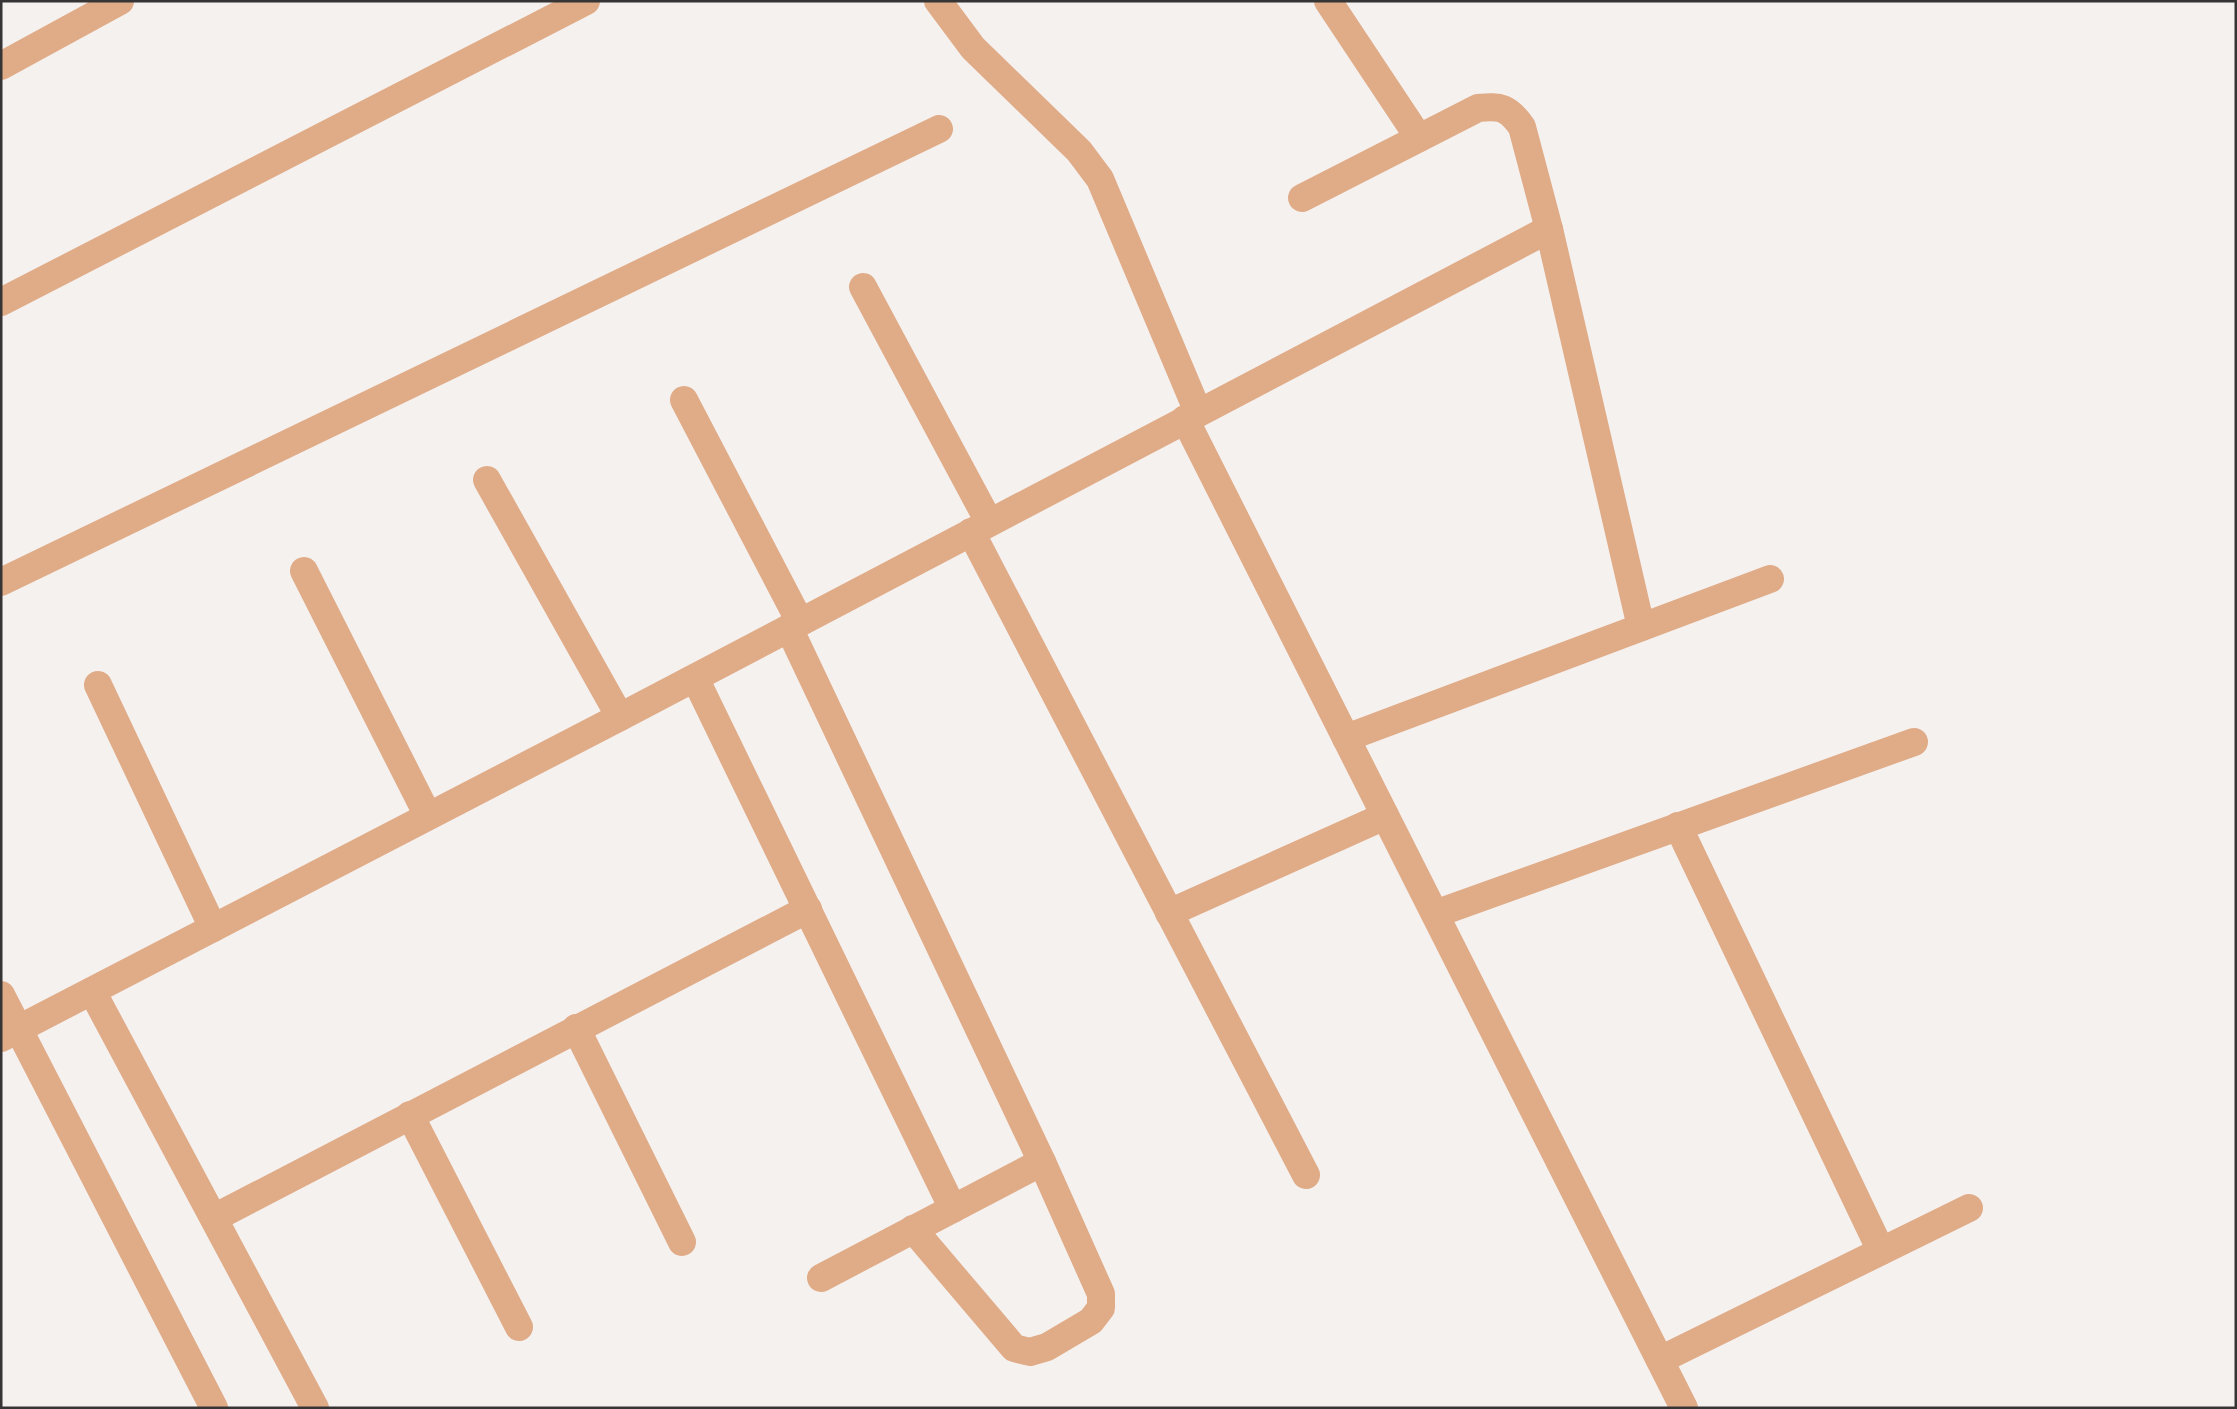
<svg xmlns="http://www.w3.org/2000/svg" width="2237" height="1409" viewBox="0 0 2237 1409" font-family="Manrope,sans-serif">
  <rect width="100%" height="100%" fill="#f5f1ef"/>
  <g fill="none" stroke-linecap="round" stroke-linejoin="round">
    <g stroke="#e0ab87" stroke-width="28">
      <path d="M938,1l35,47 106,103 21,28 98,233"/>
      <path d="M1328,1l91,137"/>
      <path d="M1,66l119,-65"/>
      <path d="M1302,198l176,-90c23,-2 30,-1 44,19l27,102 92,398"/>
      <path d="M863,287l126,235"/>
      <path d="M1,302l585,-301"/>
      <path d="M684,400l116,222"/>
      <path d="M1185,419l499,989"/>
      <path d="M487,480l133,237"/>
      <path d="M971,532l335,643"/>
      <path d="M304,571l124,245"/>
      <path d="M1,582l938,-453"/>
      <path d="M789,628l253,534 59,132v14l-10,13 -44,26 -17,5 -16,-4 -101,-119"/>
      <path d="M695,678l258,531"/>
      <path d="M98,685l115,243"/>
      <path d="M1346,738l424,-159"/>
      <path d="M1678,826l203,425"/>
      <path d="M1169,913l216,-97"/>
      <path d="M1435,914l479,-172"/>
      <path d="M92,991l223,417"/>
      <path d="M1,995l213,413"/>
      <path d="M576,1028l106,214"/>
      <path d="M1,1038l619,-321 929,-488"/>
      <path d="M410,1115l109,212"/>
      <path d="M214,1218l594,-309"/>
      <path d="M821,1278l221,-116"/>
      <path d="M1660,1360l309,-152"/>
    </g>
  </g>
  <rect width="2237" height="1409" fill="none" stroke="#363434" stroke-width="5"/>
</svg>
